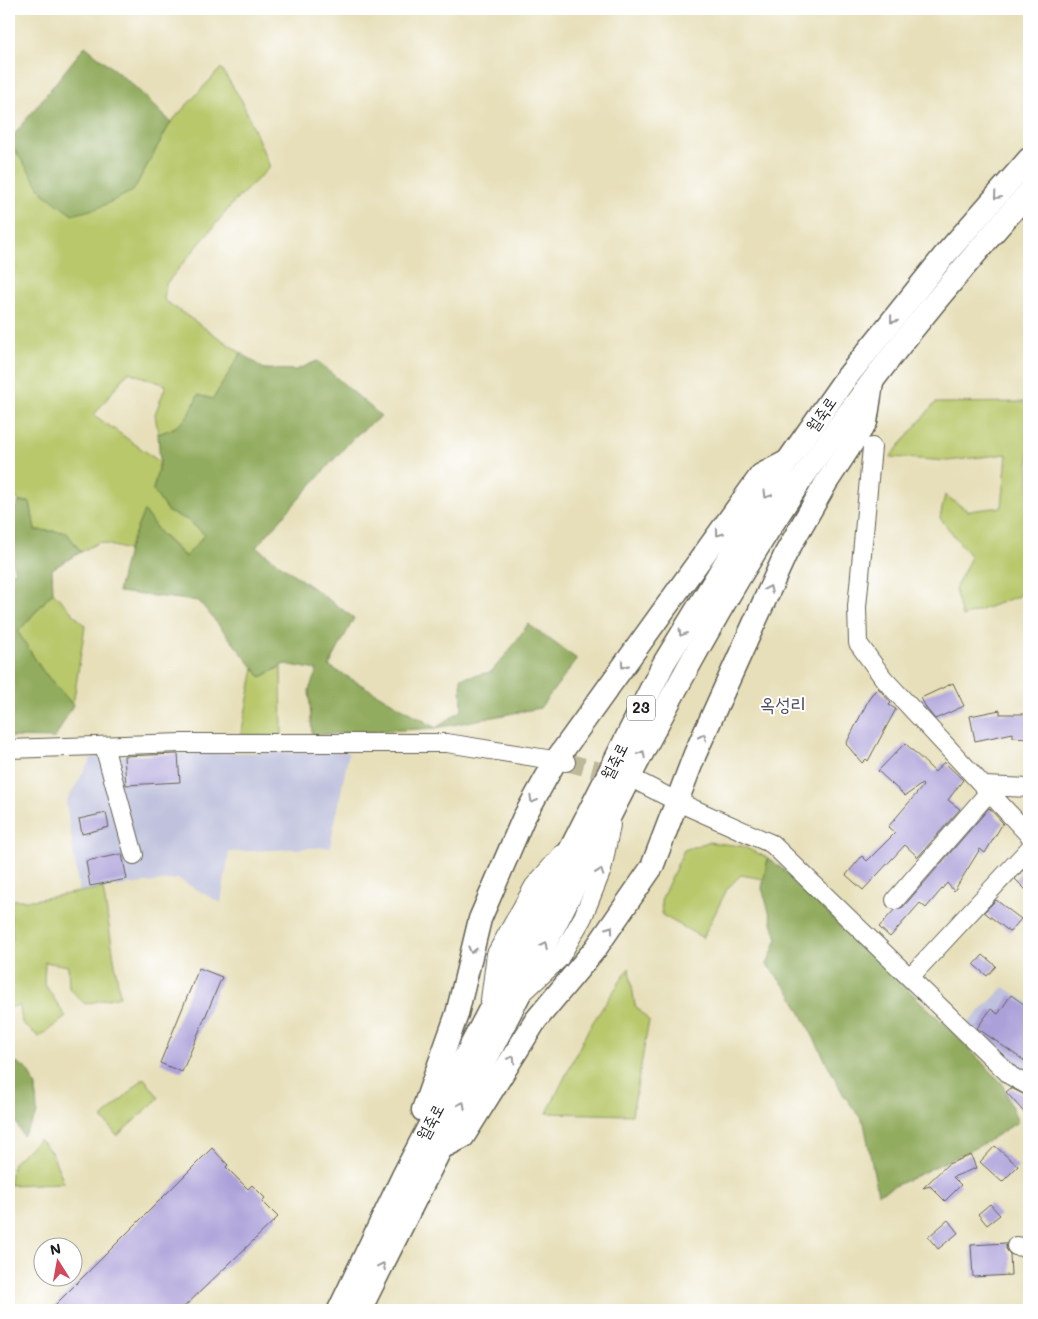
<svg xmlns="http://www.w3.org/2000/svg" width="1038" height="1319" viewBox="0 0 1038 1319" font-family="Mali,'Poor Story',sans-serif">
  <rect width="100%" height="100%" fill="#fff"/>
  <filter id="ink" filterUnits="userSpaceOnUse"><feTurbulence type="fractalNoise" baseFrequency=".02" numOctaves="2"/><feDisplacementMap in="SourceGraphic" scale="10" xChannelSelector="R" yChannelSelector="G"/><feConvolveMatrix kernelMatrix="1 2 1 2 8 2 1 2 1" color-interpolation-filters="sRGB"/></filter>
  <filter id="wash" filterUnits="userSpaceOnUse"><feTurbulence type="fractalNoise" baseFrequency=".0096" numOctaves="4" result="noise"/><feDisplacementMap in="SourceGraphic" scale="20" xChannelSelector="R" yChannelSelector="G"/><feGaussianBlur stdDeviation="1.12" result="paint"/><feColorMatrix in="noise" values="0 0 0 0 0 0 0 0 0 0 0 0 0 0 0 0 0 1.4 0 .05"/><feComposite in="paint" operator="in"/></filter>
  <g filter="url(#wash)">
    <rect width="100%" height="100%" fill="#e7dfb9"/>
    <g fill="#c0c2dd">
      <path d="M349,752l-19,95 -101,5 -8,51 -43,-24 -99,12 -13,-89 26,-45 109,-4z"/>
      <path d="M1004,987l25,16v74l-21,-13 -41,-40z"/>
    </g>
    <g fill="#b8c86b" stroke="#6a7244">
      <path d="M221,68l21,33 28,66 -37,36 -67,81 -2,16 77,53 -28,46 -15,-4c-10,24 -15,31 -40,39l-3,-20 11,-29 -38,-13 -34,43 66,47 -7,28 15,22 20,8 17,15 -19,22 -26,-24 -16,-21 -16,38 -29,-8 -18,10 -15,-20 -31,-2 -5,-28h-11l-10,-17v-344l9,13 115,37 38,-69z"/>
      <path d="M1029,402v190l-67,25 -7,-28 16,-32 -31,-39 5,-23 23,16 34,-4 5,-53 -59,7 -58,-4 45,-54z"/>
      <path d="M53,592l32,34 -12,79 -31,-35 -24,-38z"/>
      <path d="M281,667l1,69 -41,-1 13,-67 7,9z"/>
      <path d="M708,842l34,4 26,12 -4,21 -23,-4 -14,14 -24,49 -41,-23 -1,-15 23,-50z"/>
      <path d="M103,888l17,108 -35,8 -16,-16 -1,-22 -23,-4 -1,21 22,34 -27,20 -17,-14 -2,-17 -11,1v-65l4,-3 -4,-39h24z"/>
      <path d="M629,968l6,37 14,16 -17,94 -85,-2 42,-85z"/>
      <path d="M144,1078l15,20 -42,38 -15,-18z"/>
      <path d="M39,1139l13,14 12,30 -55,2 4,-22z"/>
    </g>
    <g fill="#92ac5f" stroke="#57643e">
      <path d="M85,46l48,39 38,37 -38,69 -35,17 -26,7 -29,-22 -34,-52z"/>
      <path d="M241,353l23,16 32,1 21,-9 64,55 -27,21 -98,110 98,71 -25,48 107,62 26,-18 -1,-32 30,-6 19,-22 18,-26 49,35 -37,49 -104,20 -124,7 -3,-45 8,-20 -32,-6 -24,13 -62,-76 -81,-9 10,-42 16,-39 16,22 25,24 20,-22 -17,-15 -20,-8 -15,-22 7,-28 -2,-28c25,-8 30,-15 40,-39l15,4z"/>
      <path d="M19,502h11l5,28 31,2 15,20 -29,17 1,23 -35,40 24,38 31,35 -18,33 -46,-1v-166l6,2 -6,-27v-31z"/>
      <path d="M768,858l27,21 46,48 111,104 50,52 16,39 -35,22 -105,50 -14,-71 -21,-29 -52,-100 -24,-29 10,-26 -15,-51z"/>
      <path d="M9,1041l4,20 14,8 9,18 1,27 -14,22 -14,-28z"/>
    </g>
    <g id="blocks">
      <g fill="#aca0d9">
        <path d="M953,683l11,23 -29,13 -9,-11 -5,-10z"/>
        <path d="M878,688l13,15 -2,2 7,4 -28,52 -2,-2 -4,4 -16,-19 25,-49z"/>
        <path d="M1000,710v4h29v24l-16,-1v-4l-38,8 -5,-25z"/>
        <path d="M905,743l30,29 9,-10 19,18 -15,20 12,9 -42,48 -13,-12 -42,45 -17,-15 16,-19 5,5 28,-28 -7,-6 35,-41 -1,-2 -17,12 -27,-25z"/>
        <path d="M178,754l2,28 -54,3 -2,-29z"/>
        <path d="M989,808l14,15 -18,30 -5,-4 -26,42 -7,-8 -21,25 -6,-5 -30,34 -11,-10 15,-17 9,-3z"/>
        <path d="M106,813l3,14 -27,7 -3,-15z"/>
        <path d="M122,854l5,25 -37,7 -4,-25z"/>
        <path d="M1029,864v29l-14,-14z"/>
        <path d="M996,900l25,19 -11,13 -26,-20z"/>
        <path d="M983,955l13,11 -9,10 -13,-11z"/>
        <path d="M199,968l23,9 -40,95 -22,-9z"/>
        <path d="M1011,995l18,13v56l-52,-36 14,-19 7,5z"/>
        <path d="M1011,1088l18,9v21l-23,-26z"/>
        <path d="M995,1146l23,20 -16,16 -22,-20z"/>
        <path d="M212,1148l16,17 -2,2 22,22 4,-4 13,13 -3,3 16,16 -97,93h-131z"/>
        <path d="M971,1155l5,13 -23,9 8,8 -16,16 -15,-15 -7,2 25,-24z"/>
        <path d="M990,1204l10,11 -13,10 -9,-11z"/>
        <path d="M948,1220l10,13 -20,16 -10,-12z"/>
        <path d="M1006,1243v6l4,5 1,21 -38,2 -2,-32z"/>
      </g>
    </g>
  </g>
  <g filter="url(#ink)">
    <use href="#blocks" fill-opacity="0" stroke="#636053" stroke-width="1"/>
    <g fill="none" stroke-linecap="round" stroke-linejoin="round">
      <path stroke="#beb89a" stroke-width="18" stroke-dasharray="18 9" stroke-linecap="butt" d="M566,762l53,14"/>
      <g stroke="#636053" stroke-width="20">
        <g id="minor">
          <path d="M872,447l-15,160 1,36 26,36 145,156"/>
          <path d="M104,746l30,109"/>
          <path d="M9,749l172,-6h266l119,19"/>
          <path d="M641,783l37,19 94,42 239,232 18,10"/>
          <path d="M984,786l45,2"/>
          <path d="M895,900l94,-108"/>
          <path d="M910,977l119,-128"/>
          <path d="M525,991l34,-32 24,-42 19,-47 9,-45"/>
          <path d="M490,1000l6,-46 38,-68 28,-32"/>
          <path d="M1016,1246l13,2"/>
        </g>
      </g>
      <g stroke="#636053" stroke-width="25">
        <g id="major">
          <path d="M423,1110l34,-96 23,-95 43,-100 33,-59 205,-285 25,-13"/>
          <path d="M439,1149l24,-12 73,-117 60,-72 56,-81 43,-113 91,-201 40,-70 40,-61 6,-39"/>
          <path d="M339,1310l65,-136 85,-163 175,-348 123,-201 56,-80 100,-125 86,-98"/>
          <path d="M360,1310c66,-134 134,-266 202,-399 76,-152 153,-306 250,-447 66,-96 140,-185 217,-272"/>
        </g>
      </g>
      <use href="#minor" stroke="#fff" stroke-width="18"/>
      <use href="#major" stroke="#fff" stroke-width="22"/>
    </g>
    <defs><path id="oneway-chevron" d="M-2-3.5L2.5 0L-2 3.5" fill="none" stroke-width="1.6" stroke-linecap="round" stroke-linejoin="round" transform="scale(1.25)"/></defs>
    <g stroke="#999">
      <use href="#oneway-chevron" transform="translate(997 196) rotate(131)"/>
      <use href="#oneway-chevron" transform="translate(893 320) rotate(129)"/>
      <use href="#oneway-chevron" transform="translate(767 495) rotate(121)"/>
      <use href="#oneway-chevron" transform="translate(719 533) rotate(126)"/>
      <use href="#oneway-chevron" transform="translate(769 589) rotate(-65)"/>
      <use href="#oneway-chevron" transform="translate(682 633) rotate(121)"/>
      <use href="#oneway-chevron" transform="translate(624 665) rotate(126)"/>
      <use href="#oneway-chevron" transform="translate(703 737) rotate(-66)"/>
      <use href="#oneway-chevron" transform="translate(642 754) rotate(-62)"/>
      <use href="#oneway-chevron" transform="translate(533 800) rotate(119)"/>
      <use href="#oneway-chevron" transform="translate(600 872) rotate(-71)"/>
      <use href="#oneway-chevron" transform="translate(610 929) rotate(-54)"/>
      <use href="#oneway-chevron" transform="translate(544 945) rotate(-63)"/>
      <use href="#oneway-chevron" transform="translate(472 950) rotate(104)"/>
      <use href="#oneway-chevron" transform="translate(512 1059) rotate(-58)"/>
      <use href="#oneway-chevron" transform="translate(462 1105) rotate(-63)"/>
      <use href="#oneway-chevron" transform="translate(382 1266) rotate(-64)"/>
    </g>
  </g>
  <g text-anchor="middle" stroke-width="4" stroke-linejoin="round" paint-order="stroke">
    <rect fill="#fff" stroke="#606060" stroke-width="1" x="627" y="695.5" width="28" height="25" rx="4"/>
    <g font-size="15" font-weight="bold" fill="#1c1c1c">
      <text x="641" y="713">23</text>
    </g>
    <g font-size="16" fill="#1c1c1c" stroke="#fff">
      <text transform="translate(821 414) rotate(-55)" y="6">월죽로</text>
      <text transform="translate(614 761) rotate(-63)" y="6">월죽로</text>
      <text transform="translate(430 1122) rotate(-62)" y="6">월죽로</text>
    </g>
    <g font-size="19" fill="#4e4a5e" stroke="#fff">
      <text x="783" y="711">옥성리</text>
    </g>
  </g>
  <rect width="1038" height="1319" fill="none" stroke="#fff" stroke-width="30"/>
  <g transform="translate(58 1262) rotate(349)"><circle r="24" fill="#ffffff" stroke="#a4a4a4"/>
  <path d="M0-4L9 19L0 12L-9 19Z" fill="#d1495b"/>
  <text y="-8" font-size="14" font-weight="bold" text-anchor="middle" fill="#1c1c1c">N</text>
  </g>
</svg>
